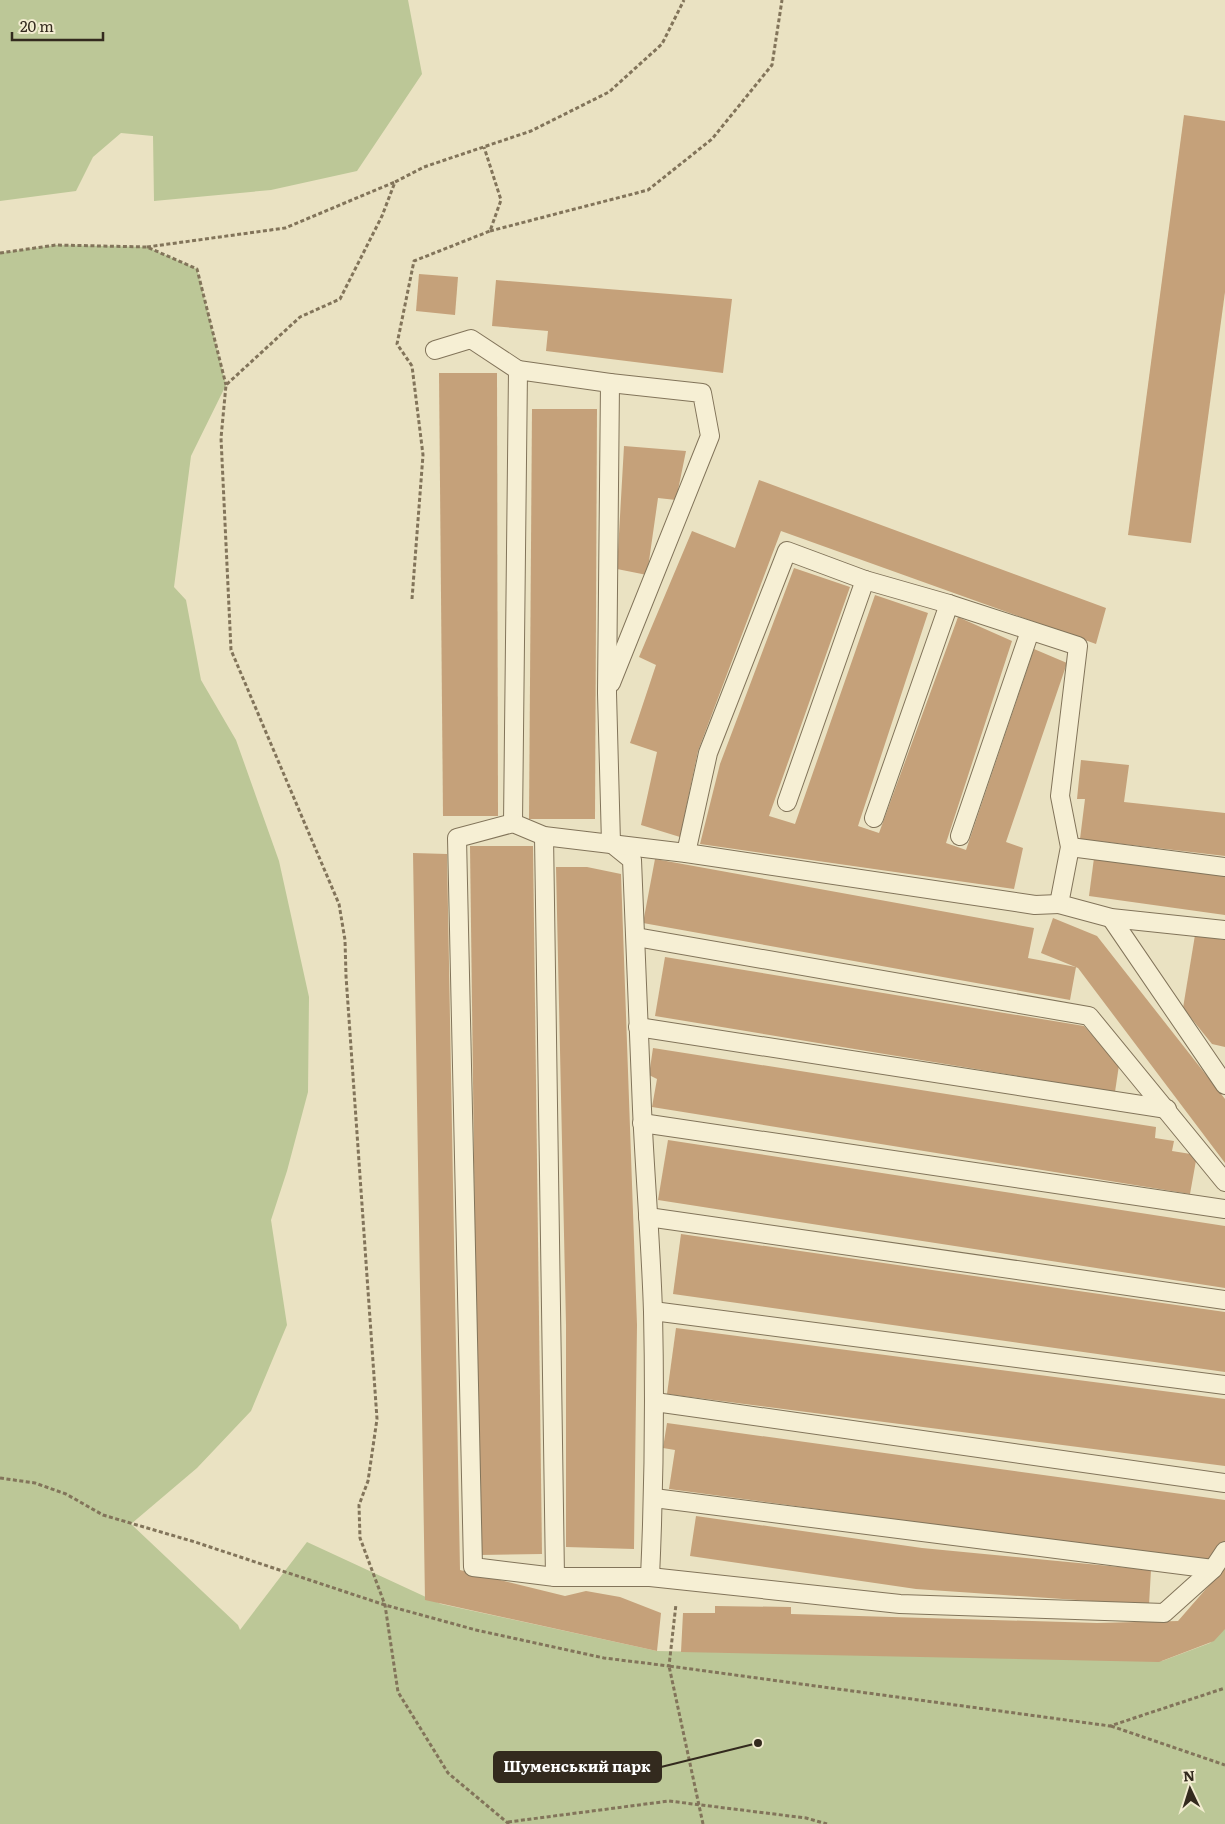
<svg xmlns="http://www.w3.org/2000/svg" width="1225" height="1824" viewBox="0 0 1225 1824" font-family="Literata,serif">
  <rect width="100%" height="100%" fill="#eae2c2"/>
  <g fill="#bcc797">
    <path d="M0,0h408l14,74 -65,97 -86,19 -117,11 -1,-65 -32,-3 -28,24 -17,34 -76,10z"/>
    <path d="M56,245l91,2 50,22 29,116 -35,71 -17,131 12,13 15,80 35,60 43,121 30,136 -1,95 -21,79 -16,49 16,105 -36,86 -54,57 -66,56 107,101 2,5 67,-88 134,62 216,47 505,10 48,-18 15,-16v197h-1225v-1571z"/>
  </g>
  <g fill="#c5a17a">
    <path d="M1184,115l41,6v171l-34,251 -63,-8z"/>
    <path d="M419,274l39,3 -3,38 -39,-4z"/>
    <path d="M496,280l236,19 -9,74 -177,-22 2,-20 -56,-5z"/>
    <path d="M439,373h58l1,443h-55z"/>
    <path d="M532,409h65l-2,410h-66z"/>
    <path d="M624,446l62,5 -10,49 -18,-2 -11,77 -30,-6z"/>
    <path d="M759,480l347,128 -10,36 -315,-113 -83,220 -18,86 -39,-12 16,-73 -27,-9 26,-78 -17,-8 53,-126 43,17z"/>
    <path d="M794,568l56,19 -81,229 26,8 80,-229 53,18 -70,213 21,7 79,-216 54,24 -66,202 20,7 68,-201 33,14 -61,179 17,6 -9,41 -314,-45 20,-80z"/>
    <path d="M1081,760l48,5 -5,37 101,11v43l-145,-17 5,-40h-8z"/>
    <path d="M470,846h63l9,708 -63,1z"/>
    <path d="M413,853l34,1 13,716 105,26 21,-5 34,6 41,16 -4,38 -232,-51z"/>
    <path d="M1094,858l131,18v39l-136,-19z"/>
    <path d="M655,859l379,69 -6,30 48,9 -6,33 -427,-77z"/>
    <path d="M556,867h31l34,7 16,451 -3,224 -68,-2v-222z"/>
    <path d="M1053,918l44,18 128,163v64l-147,-195 -37,-15z"/>
    <path d="M1195,935l30,5v107l-13,-3 -29,-36z"/>
    <path d="M665,957l419,69 35,39 -4,27 -460,-76z"/>
    <path d="M653,1048l503,79 -1,11 19,3 -2,10 25,4 -7,39 -538,-87 5,-28 -8,-4z"/>
    <path d="M668,1140l557,86v62l-567,-88z"/>
    <path d="M681,1234l544,78v60l-552,-78z"/>
    <path d="M676,1328l549,71v67l-558,-72z"/>
    <path d="M667,1423l558,77v45l-15,17 -541,-73 6,-39 -12,-2z"/>
    <path d="M696,1516l226,32 229,22 -2,35 -233,-16 -226,-33z"/>
    <path d="M1225,1567v62l-11,12 -55,21 -478,-10 2,-39h32v-7l76,1v7l306,9 81,-2z"/>
  </g>
  <g fill="none" stroke-linecap="round" stroke-linejoin="round">
    <g stroke="#82745a" stroke-width="20">
      <g id="lane">
        <path d="M435,350l36,-11 47,31"/>
        <path d="M610,383l92,10 8,43 -99,247"/>
        <path d="M787,802l78,-222"/>
        <path d="M874,818l75,-214"/>
        <path d="M513,823l5,-453 92,13 -3,310 4,150 21,17c4,83 6,166 10,249 3,68 9,136 11,203 2,89 1,176 -3,265"/>
        <path d="M544,836l11,741"/>
        <path d="M960,836l70,-205"/>
        <path d="M1070,847l155,20"/>
        <path d="M686,853l22,-100 79,-202 78,29 84,24 129,42 -18,150 10,51 -11,57 52,14 114,12"/>
        <path d="M1059,904l-24,1 -349,-52 -142,-17 -31,-13 -56,15 16,729 82,10h95l250,27 264,9 49,-44 12,-18"/>
        <path d="M1111,918l114,167"/>
        <path d="M636,937l453,79 136,166"/>
        <path d="M638,1027l529,82"/>
        <path d="M642,1123l583,86"/>
        <path d="M648,1217l577,83"/>
        <path d="M653,1311l572,74"/>
        <path d="M655,1402l570,81"/>
        <path d="M654,1498l559,71"/>
      </g>
    </g>
    <g stroke="#82745a" stroke-width="3" stroke-dasharray="4 2.5" stroke-linecap="butt">
      <path d="M490,231l158,-41 64,-51 60,-74 10,-65"/>
      <path d="M147,247l138,-19 110,-46"/>
      <path d="M0,253l56,-8 91,2 50,22 29,116"/>
      <path d="M412,366l-15,-22 17,-83 76,-30 11,-31 -17,-53"/>
      <path d="M412,599l11,-144 -11,-89"/>
      <path d="M0,1478l35,5 31,11 37,21 92,27 190,63 91,25 128,28 65,8 7,-62"/>
      <path d="M1111,1726l114,39"/>
      <path d="M508,1822l161,-21 137,17 21,6"/>
      <path d="M509,1824l-61,-51 -50,-81 -13,-87 -25,-67 -1,-33 9,-24 9,-62 -31,-443 -1,-36 -6,-36 -108,-254 -10,-212 5,-53 74,-68 40,-18 42,-83 13,-34 29,-15 107,-36 78,-39 53,-48 22,-44"/>
      <path d="M703,1824l-34,-158 441,60 115,-38"/>
    </g>
    <use href="#lane" stroke="#f6efd4" stroke-width="18"/>
  </g>
  <path fill="none" stroke="#332a1e" stroke-width="2" d="M758 1743L661 1767"/>
  <circle fill="#332a1e" stroke="#f2ecd0" stroke-width="2" cx="758" cy="1743" r="5"/>
  <rect fill="#332a1e" stroke="#332a1e" stroke-width="2" x="494" y="1752" width="167" height="30" rx="5"/>
  <g font-size="15" text-anchor="middle" font-weight="bold" fill="#fff">
    <text x="577" y="1772">Шуменський парк</text>
  </g>
  <g transform="translate(1190 1789) rotate(356)" stroke="#f2ecd0" stroke-width="4" paint-order="stroke">
  <path d="M0-4L9 19L0 12L-9 19Z" fill="#332a1e"/>
  <text y="-8" font-size="14" font-weight="bold" text-anchor="middle" fill="#332a1e">N</text>
  </g>
  <path d="M12 32v8h91v-8" fill="none" stroke="#332a1e" stroke-width="2.5"/>
  <text x="20" y="32" font-size="15" fill="#332a1e" stroke="#f2ecd0" stroke-width="4" paint-order="stroke">20 m</text>
</svg>
